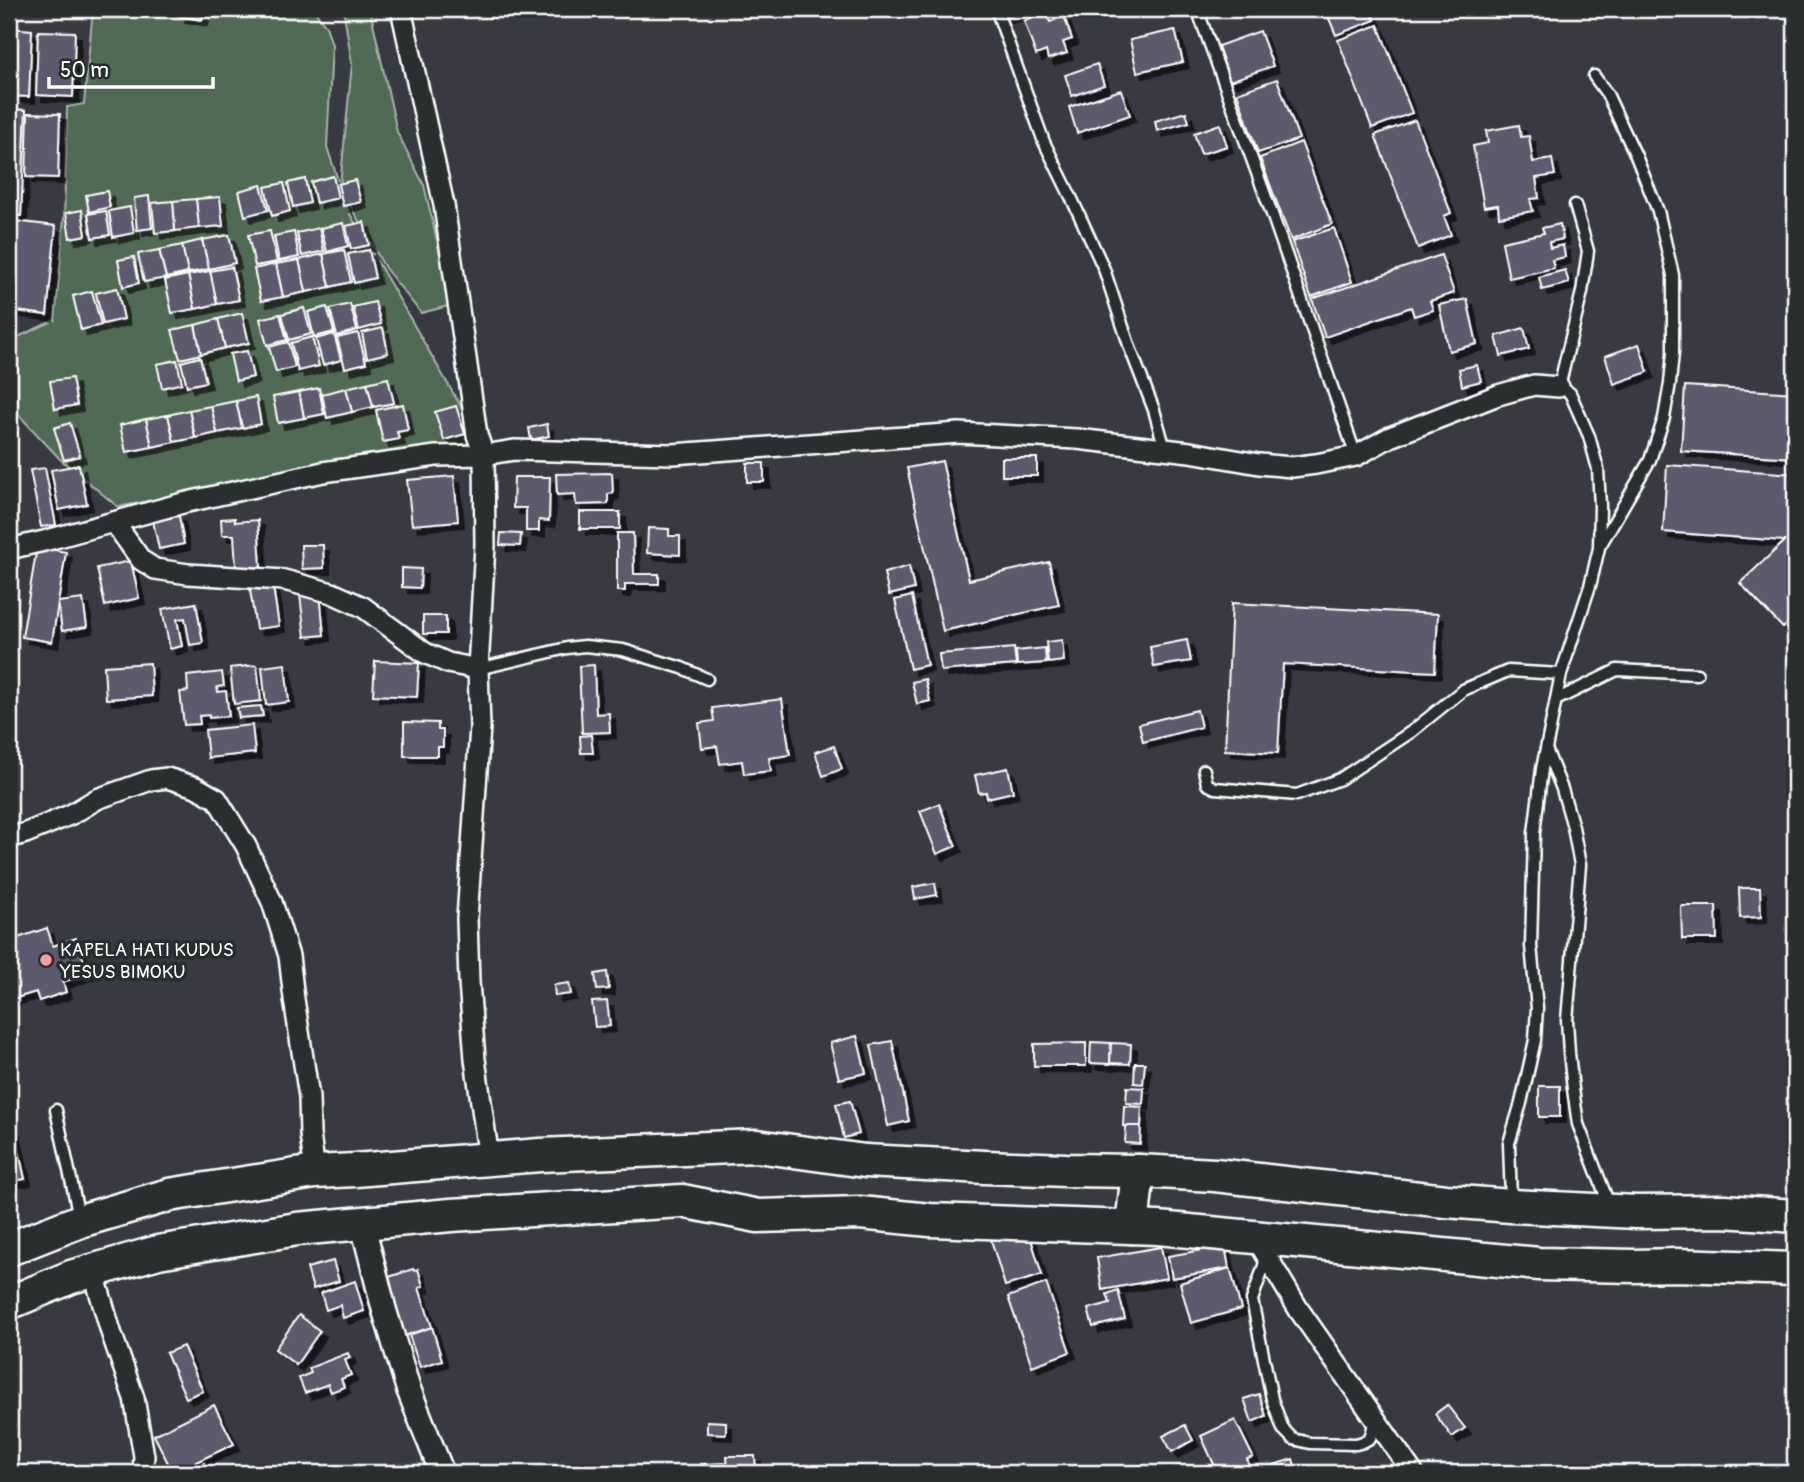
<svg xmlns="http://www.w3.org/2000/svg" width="1804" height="1482" viewBox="0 0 1804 1482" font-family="Pangolin,sans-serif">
  <defs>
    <filter id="shadow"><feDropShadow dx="6" dy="6" stdDeviation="0" flood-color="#0009"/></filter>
  </defs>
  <rect width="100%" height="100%" fill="#393a41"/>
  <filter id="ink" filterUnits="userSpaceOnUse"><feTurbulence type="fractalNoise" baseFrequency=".0143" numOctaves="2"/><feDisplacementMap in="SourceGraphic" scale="14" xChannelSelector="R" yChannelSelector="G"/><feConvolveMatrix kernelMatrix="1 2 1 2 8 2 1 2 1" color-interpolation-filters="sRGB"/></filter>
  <g filter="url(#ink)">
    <path fill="#516a57" stroke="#a8b4ab" stroke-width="2" d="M93,9h220l13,17 6,19 -5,102 13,39 12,-122 -8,-51 8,-4h18l27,123 27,53 28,120 -31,8 -36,-45 -43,-77 8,23 125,217 2,19 -237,33 -122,24 -58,-48 -42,-45v-77l37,-17 9,-102 3,-111 17,-3z"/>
    <g fill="#5c5a6c" stroke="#fff" stroke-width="2" filter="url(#shadow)">
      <path d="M180,9h24l-2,11 -23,-4z"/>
      <path d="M1003,9h27v1l-24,7z"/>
      <path d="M1325,9h45l5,11 -39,15z"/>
      <path d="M1046,12l4,10 14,-6 8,23 -9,3 4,11 -19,6 -2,-8 -10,4 -12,-34z"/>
      <path d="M1378,25l34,88 -40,15 -34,-88z"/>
      <path d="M9,28l23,2 -3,67 -20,-1z"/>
      <path d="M1175,30l8,32 -46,10 -7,-32z"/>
      <path d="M38,31l37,1 -2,65 -37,-2z"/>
      <path d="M1260,31l13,35 -43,15 -12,-35z"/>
      <path d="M1097,64l7,21 -32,11 -7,-21z"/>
      <path d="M1277,79l22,60 -41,14 -21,-60z"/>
      <path d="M1121,90l9,25 -53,18 -8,-26z"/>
      <path d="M9,109l17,1 -5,106h-12z"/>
      <path d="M1186,112l3,10 -32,9 -2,-10z"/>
      <path d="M28,113l32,1 -2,64 -32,-1z"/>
      <path d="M1415,120l36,93 -7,3 7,19 -33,13 -43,-113z"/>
      <path d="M1220,124l7,22 -26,8 -7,-21z"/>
      <path d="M1519,125l2,12 8,-1 4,26 19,-3 3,16 -19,3 3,20 -9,1 3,12 -34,6 -1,-12 -14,2 -11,-61 15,-3 -2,-12z"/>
      <path d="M1301,142l31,82 -41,16 -31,-82z"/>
      <path d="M333,176l5,22 -22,5 -5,-21z"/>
      <path d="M305,179l5,24 -17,4 -5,-24z"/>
      <path d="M355,180l6,22 -18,4 -5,-22z"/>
      <path d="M284,183l6,28 -18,5 -7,-29z"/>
      <path d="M261,185l7,25 -23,6 -6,-25z"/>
      <path d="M107,191l3,16 -21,5 -3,-17z"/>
      <path d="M149,196l3,32 -15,2 -3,-32z"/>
      <path d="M220,197l3,29 -24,2 -3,-29z"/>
      <path d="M196,199l3,29 -24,3 -2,-30z"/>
      <path d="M173,201l2,30 -20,2 -3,-30z"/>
      <path d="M130,207l4,26 -21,4 -4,-26z"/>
      <path d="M82,210l4,25 -16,3 -4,-25z"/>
      <path d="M106,211l4,24 -18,3 -4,-24z"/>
      <path d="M14,221l42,5 -9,89 -38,-5v-35z"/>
      <path d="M364,222l5,23 -18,4 -5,-23z"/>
      <path d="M343,223l5,23 -21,6 -6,-24z"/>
      <path d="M1560,224l3,15 -14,3 1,6 13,-3 2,12 -13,3 2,8 -45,10 -7,-36 42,-9 -2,-5z"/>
      <path d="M319,228l5,23 -22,5 -5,-23z"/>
      <path d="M1334,228l18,54 -41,15 -19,-55z"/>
      <path d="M270,231l7,31 -22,4 -7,-31z"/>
      <path d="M294,232l5,25 -20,4 -5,-25z"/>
      <path d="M229,235l6,28 -26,6 -7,-29z"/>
      <path d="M202,240l7,29 -21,4 -6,-28z"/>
      <path d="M182,245l6,28 -22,5 -7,-28z"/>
      <path d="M159,250l7,28 -22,4 -6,-28z"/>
      <path d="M344,250l7,32 -21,5 -7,-33z"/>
      <path d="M369,250l6,28 -21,5 -6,-29z"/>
      <path d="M323,254l7,33 -24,5 -7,-32z"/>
      <path d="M1441,255l13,38 -24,8 3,9 -19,6 -3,-9 -86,30 -13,-38z"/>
      <path d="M134,257l5,26 -16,4 -5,-27z"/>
      <path d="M299,260l7,32 -23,5 -7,-33z"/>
      <path d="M276,264l7,33 -22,4 -7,-32z"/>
      <path d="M232,267l7,33 -22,4 -7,-33z"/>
      <path d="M1565,270l4,13 -27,7 -3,-13z"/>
      <path d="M210,271l7,33 -22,5 -7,-34z"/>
      <path d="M188,275l7,34 -23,4 -7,-33z"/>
      <path d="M117,288l7,31 -21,5 -7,-31z"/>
      <path d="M92,291l9,34 -20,5 -8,-34z"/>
      <path d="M1467,299l10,45 -28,7 -10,-46z"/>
      <path d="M375,302l6,22 -22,6 -6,-23z"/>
      <path d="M350,304l7,26 -20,6 -7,-27z"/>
      <path d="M327,307l7,25 -20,5 -6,-25z"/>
      <path d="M304,308l7,26 -22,6 -7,-26z"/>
      <path d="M242,313l7,30 -24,5 -7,-29z"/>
      <path d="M280,314l7,26 -20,5 -7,-26z"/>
      <path d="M218,319l7,29 -24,6 -6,-29z"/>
      <path d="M195,325l6,29 -21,5 -8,-29z"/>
      <path d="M383,328l5,25 -21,5 -5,-25z"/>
      <path d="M1524,328l5,21 -28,7 -5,-20z"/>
      <path d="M358,333l8,30 -21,5 -8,-30z"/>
      <path d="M334,334l7,26 -18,5 -7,-26z"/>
      <path d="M312,337l7,29 -21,5 -7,-28z"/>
      <path d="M288,342l7,25 -19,5 -7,-25z"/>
      <path d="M1639,344l9,28 -34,12 -9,-28z"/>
      <path d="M247,351l6,26 -17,4 -6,-27z"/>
      <path d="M200,357l6,25 -19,4 -6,-24z"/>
      <path d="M177,360l5,23 -20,5 -5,-24z"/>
      <path d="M1477,365l4,16 -19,5 -3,-17z"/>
      <path d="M72,378l5,27 -22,4 -5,-28z"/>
      <path d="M388,378l6,25 -21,4 -6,-24z"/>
      <path d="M367,383l6,24 -21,5 -6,-24z"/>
      <path d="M1685,386l110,7v65l-114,-7z"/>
      <path d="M319,388l5,26 -20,4 -5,-26z"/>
      <path d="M346,388l6,24 -25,6 -5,-24z"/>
      <path d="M299,392l5,26 -26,5 -5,-26z"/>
      <path d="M256,397l5,27 -19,4 -6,-27z"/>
      <path d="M236,401l6,27 -25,5 -6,-27z"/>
      <path d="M403,404l5,26 -11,2 2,7 -16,3 -7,-32z"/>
      <path d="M211,406l6,27 -22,5 -6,-28z"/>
      <path d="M456,406l9,28 -21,6 -9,-28z"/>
      <path d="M189,410l6,28 -21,4 -6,-27z"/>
      <path d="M168,415l6,27 -22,5 -6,-28z"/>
      <path d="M146,419l6,28 -26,5 -6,-27z"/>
      <path d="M70,423l10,33 -16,4 -10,-32z"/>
      <path d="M547,424l2,12 -18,4 -2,-12z"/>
      <rect x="1002" y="458" width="35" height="18"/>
      <path d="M942,461l27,119 80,-18 10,43 -116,26 -36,-163z"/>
      <rect x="747" y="463" width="17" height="19"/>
      <path d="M79,465l8,39 -28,6 -8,-40z"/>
      <path d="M1667,465l128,9v143l-12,11 -43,-45 45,-42 -122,-9z"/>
      <path d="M45,468l11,57 -15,2 -11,-57z"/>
      <path d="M612,473l1,20 -5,1v10l-32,1 -1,-11 -18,1 -1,-21z"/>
      <path d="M454,476l4,45 -46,4 -5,-45z"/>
      <path d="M514,477h36l-1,44 -10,-1v11h-13v-23h-13z"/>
      <rect x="580" y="512" width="40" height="17"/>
      <path d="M179,516l5,28 -25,5 -6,-28z"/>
      <path d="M235,518v4l23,-2 3,47 -25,1 -2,-33h-12l-1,-16z"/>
      <path d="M648,528l21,1v7h11v19l-33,-2z"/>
      <path d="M501,533l20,1 -1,12 -20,-1z"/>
      <path d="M617,533h16l1,41h25v10h-34v7h-8z"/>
      <path d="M301,545h22l1,23 -22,1z"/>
      <path d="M37,547l29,5 -14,90 -30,-5z"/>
      <path d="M131,561l8,37 -34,8 -8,-38z"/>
      <path d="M909,566l5,23 -25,6 -5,-22z"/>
      <path d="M402,568l19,1 -1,19 -18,-1z"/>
      <path d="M272,580l7,46 -23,3 -7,-46z"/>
      <path d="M320,593l4,42 -19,2 -5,-42z"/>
      <path d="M912,596l15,69 -17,4 -15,-69z"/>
      <path d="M83,599l4,28 -25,4 -4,-29z"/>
      <path d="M196,603l7,40 -13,2 -5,-27 -8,1 5,27 -12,3 -8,-40z"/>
      <path d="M1232,603l206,11 -3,58 -152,-8 -5,89 -53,-3z"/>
      <rect x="423" y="616" width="23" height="18"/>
      <path d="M1062,640l2,21 -16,2 -2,-21z"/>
      <path d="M1187,640l4,21 -37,6 -4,-20z"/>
      <path d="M1014,648l2,17 -75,6 -2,-17z"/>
      <path d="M1045,648l1,15 -29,2 -1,-14z"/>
      <path d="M375,661l44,2 -2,34 -44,-2z"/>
      <path d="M150,663l2,33 -46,3 -2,-33z"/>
      <path d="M285,664l4,38 -23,3 -4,-38z"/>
      <path d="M257,665l4,36 -27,3 -4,-36z"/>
      <path d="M594,665l2,49 13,-1 1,19 -28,1 -3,-67z"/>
      <path d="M222,672l2,14 -7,1 1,5 8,-1 3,25 -20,2v-3l-10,1 1,8 -16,1 -4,-33 8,-1 -1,-15z"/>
      <path d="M925,679l5,22 -13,3 -5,-22z"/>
      <path d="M782,699l8,56 -21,3 2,13 -27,3 -2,-13 -22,3 -3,-18 -15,2 -3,-25 15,-2 -2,-13z"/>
      <path d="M261,706l2,10 -24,2 -2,-10z"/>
      <path d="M1197,710l4,17 -58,15 -4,-18z"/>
      <path d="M404,722l34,1v7h5v17h-5v9h-34z"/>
      <path d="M252,725l3,28 -47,5 -3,-28z"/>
      <path d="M591,735l2,18h-12l-1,-17z"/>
      <path d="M834,746l8,23 -19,7 -8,-24z"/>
      <path d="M1008,768l5,24 -26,6 -1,-6 -7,1 -4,-18z"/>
      <path d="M939,804l17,42 -19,8 -17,-43z"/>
      <path d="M935,883l2,12 -22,4 -2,-12z"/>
      <path d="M1739,888h21l1,29 -21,1z"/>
      <path d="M1681,906h35l1,33h-35z"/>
      <path d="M47,928l6,18 23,-8 12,35 -25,9 3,10 -27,9 -3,-9 -23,7 -4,-13v-45z"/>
      <path d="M607,972l2,17 -12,1 -2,-16z"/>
      <path d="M569,983l2,11 -16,2 -1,-11z"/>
      <path d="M607,1001l3,25 -15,1 -3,-25z"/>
      <path d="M857,1036l9,37 -27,6 -9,-36z"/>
      <path d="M892,1041l17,80 -21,5 -17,-81z"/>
      <path d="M1091,1042l20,1 -1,21 -20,-1z"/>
      <path d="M1086,1043v23h-52v-22z"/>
      <path d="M1111,1043l20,1 -1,20 -20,-1z"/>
      <path d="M1135,1063h10l-2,21 -9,-1z"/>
      <rect x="1539" y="1086" width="21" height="31"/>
      <path d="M1127,1087l17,1 -1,16 -17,-1z"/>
      <path d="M850,1101l9,33 -15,4 -8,-34z"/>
      <path d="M1124,1106l18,1 -1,19h-18z"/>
      <path d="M1126,1126h15l-1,18 -15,-1z"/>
      <path d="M14,1129l11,50 -16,3v-52z"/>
      <path d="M1028,1229l14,46 -37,11 -14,-46z"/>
      <path d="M1225,1246l4,22 -57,10 -4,-22z"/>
      <path d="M1161,1247l6,31 -65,12 -5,-32z"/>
      <path d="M333,1261l6,20 -26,8 -6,-21z"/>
      <path d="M1230,1268l11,41 -50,14 -11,-40z"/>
      <path d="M413,1269l1,2 4,-2 5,17 -4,2 13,39 -31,10 -18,-58z"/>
      <path d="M355,1281l9,30 -21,7 -3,-13 -14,5 -5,-17z"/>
      <path d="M1046,1283l24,69 -38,14 -24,-69z"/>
      <path d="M1118,1290l7,29 -32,8 -5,-18 22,-6 -3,-9z"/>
      <path d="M299,1315l21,16 -24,34 -21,-16z"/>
      <path d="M432,1327l10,33 -22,7 -11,-32z"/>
      <path d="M183,1346l20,45 -17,7 -20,-45z"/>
      <path d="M348,1353l2,5 -5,2 6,15 -10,4 3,8 -13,5 -3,-8 -23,9 -6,-15 12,-5 -2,-5z"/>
      <path d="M1259,1394l7,22 -14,6 -8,-23z"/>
      <path d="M214,1405l20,39 -61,29 -19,-38z"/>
      <path d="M1447,1405l18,23 -13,9 -17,-23z"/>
      <path d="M1235,1420l18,37 -6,2 3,8 -13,6h-5l-3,-6 -11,6 -17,-37z"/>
      <path d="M707,1421l19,1v12l-19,-1z"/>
      <path d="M1185,1425l8,15 -21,12 -9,-16z"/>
      <path d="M727,1456h28l1,17h-28z"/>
      <path d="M1293,1459l4,14h-50z"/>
      <path d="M204,1463l4,10h-28z"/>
      <path d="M727,1463l1,10h-27v-9z"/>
      <path d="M1349,1464l3,9h-32z"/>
      <path d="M396,1465l3,8h-25l-1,-3z"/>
    </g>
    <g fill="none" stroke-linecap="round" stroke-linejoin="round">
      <g stroke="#fff" stroke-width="15">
        <g id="service">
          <path d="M996,9l48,133 27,55 33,72 26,79 24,62 11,39"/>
          <path d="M1197,9l75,205 84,242"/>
          <path d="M1594,76l13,18 29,62 22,55 15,64v78l-3,30 -6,35 -14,42 -49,84"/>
          <path d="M478,669l89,-21 18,-2 38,4 59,18 25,11"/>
          <path d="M1556,700l61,-30 80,4"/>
          <path d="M1546,749l16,40 11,38 7,38 -13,155 2,33 4,36 5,35 31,80"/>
          <path d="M1204,770l3,14 8,4 82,7 43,-16 71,-47 52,-42 45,-19 53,3"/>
          <path d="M56,1110l23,107"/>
          <path d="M1511,1200l-2,-57 12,-40 14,-63 2,-32 -6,-62 3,-113 8,-64 19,-95 29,-88 9,-38 1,-42 -2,-37 -9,-33 -19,-43 -11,-6 23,-95 6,-41 -13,-46"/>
          <path d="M1267,1257l-15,43 20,99 11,30 10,10 17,4 46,1 7,-2 7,-4 5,-17"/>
        </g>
      </g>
      <g stroke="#fff" stroke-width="24">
        <g id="minor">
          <path d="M401,9l43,196 33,230 7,20 1,90 -7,124 2,58 -13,192 2,63 6,77 14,100"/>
          <path d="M114,522l27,38 14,9 33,5 96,6 48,13 31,14 62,46 23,10 30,6"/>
          <path d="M9,549l35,-8 139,-38 140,-31 113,-16 48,-1 30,-5 159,4 286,-21 118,6 113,13 69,12 33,3 24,-3 40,-8 34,-19 108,-42 36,-10 25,2"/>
          <path d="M9,838l17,-5 46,-19 25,-15 54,-19 16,-2 29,9 21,12 29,47 26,56 17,54 5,43 15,98 1,37 5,38"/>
          <path d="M1256,1238l43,72 114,163"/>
          <path d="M93,1270l18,62 23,66 10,58 -1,17"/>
        </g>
      </g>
      <g stroke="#fff" stroke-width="28">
        <path id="tertiary" d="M362,1222l22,87 24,79 34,85"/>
      </g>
      <g stroke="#fff" stroke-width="37">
        <g id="trunk">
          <path d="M1132,1227l6,-56"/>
          <path d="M9,1249l71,-28 89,-26 146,-23 40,-2 185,-15 217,-9 108,15 120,6 81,3 72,1 77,4 231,26 65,5 126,6 87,-1 71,5"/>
          <path d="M9,1303l62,-26 87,-25 139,-23 154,-14 231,-14 76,15 102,-3 70,7 228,8 381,36 95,2 43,-1 118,4"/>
        </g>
      </g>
      <use href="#service" stroke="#2a2d2e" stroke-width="10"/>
      <use href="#minor" stroke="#2a2d2e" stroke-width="19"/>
      <use href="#tertiary" stroke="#2a2d2e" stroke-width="23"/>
      <use href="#trunk" stroke="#2a2d2e" stroke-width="32"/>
    </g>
  </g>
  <circle fill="#ff9aa2" stroke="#2a2d2e" stroke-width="2.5" cx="46" cy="960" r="7"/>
  <g text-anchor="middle" stroke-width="7" stroke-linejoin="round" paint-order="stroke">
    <g font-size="19" fill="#fff" stroke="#2a2d2e" text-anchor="start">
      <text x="60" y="956">KAPELA HATI KUDUS<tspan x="60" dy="22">YESUS BIMOKU</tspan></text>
    </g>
  </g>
  <rect width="1804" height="1482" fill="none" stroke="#2a2d2e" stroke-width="35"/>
  <rect x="18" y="18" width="1769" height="1447" fill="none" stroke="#fff" stroke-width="2.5" filter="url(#ink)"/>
  <path d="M49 77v10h164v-10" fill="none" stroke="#ffffff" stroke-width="3.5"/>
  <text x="60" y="77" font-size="21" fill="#ffffff" stroke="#2a2d2e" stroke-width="5" paint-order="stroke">50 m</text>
</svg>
